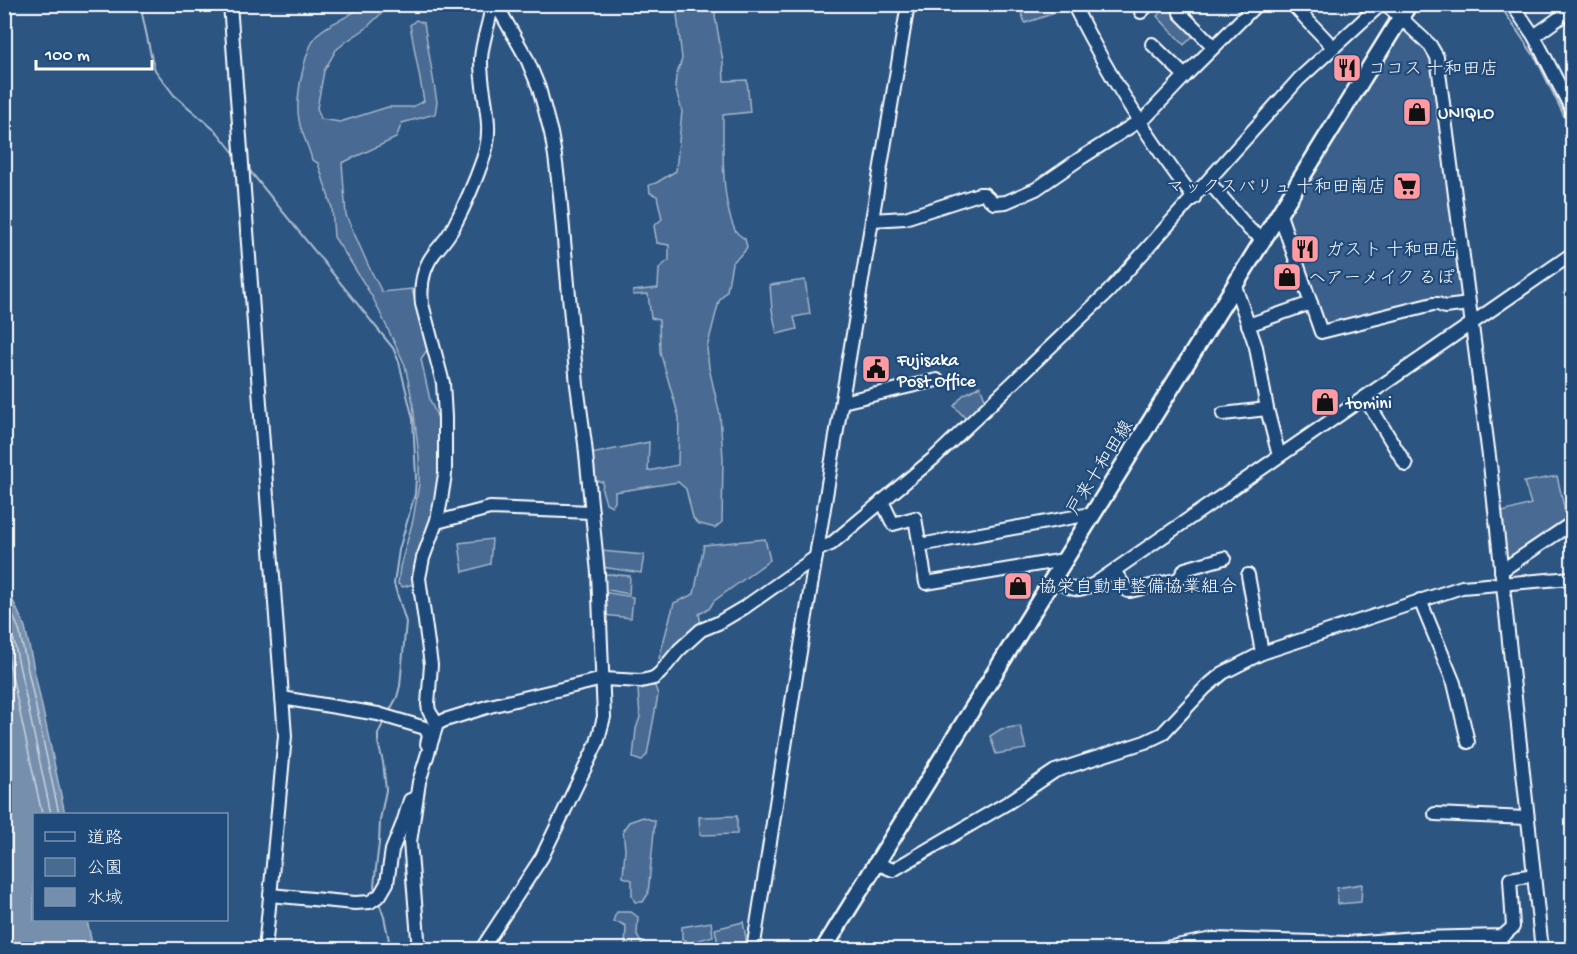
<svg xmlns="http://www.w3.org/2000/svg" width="1577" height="954" viewBox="0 0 1577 954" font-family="'Gochi Hand','Klee One',sans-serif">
  <rect width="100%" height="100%" fill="#2c5582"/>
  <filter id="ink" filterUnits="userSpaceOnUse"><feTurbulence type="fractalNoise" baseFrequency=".0167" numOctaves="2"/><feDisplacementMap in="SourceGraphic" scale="12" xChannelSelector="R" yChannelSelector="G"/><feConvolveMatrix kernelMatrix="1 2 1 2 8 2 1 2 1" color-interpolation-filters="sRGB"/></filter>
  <g filter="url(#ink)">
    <path fill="#3b618b" d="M1404,27l31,29 29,243 -137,28 -5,-3 -36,-102z"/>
    <g fill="#486b92" stroke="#a4b5c8" stroke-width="1.5">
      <path d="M362,5h28l-25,24 -18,12 -11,9 -12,21 -7,37 4,11 19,3 48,-15h24l12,-6 -14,-76 6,-5 8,3 13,79 -2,12 -33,9 -6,15 -54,25 4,52 23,52 13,25 30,-3 15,61 -6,9 9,41 9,21 3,59 -28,104 -11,3 -5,-3 2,-17 13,-47 6,-36v-27l-6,-53 -8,-39 -32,-67 -21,-34 -18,-27 -2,-29 -14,-45 -6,-3c-3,-14 -11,-27 -13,-40 -4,-20 5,-74 21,-88 12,-11 31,-14 42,-27z"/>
      <path d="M676,5h40l-1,11 8,45 1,20 23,-1 3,32 -27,3c0,33 -2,85 12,115 2,4 6,6 10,9l2,8 -3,5 -12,11 -5,28 -8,10 -12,47 2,20 11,47 3,43 -1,64 -7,6 -18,-5 -4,-5 -7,-29 -8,-7 -63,10v10l-3,4 -6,-3 -4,-13 1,-8 -10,-2 -2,-26 58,-12 -1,29 30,-6 1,-48 -19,-65 -1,-32 -8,-2 -3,-24 -15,1v-4l25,-3 1,-20 10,-8v-15l-12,-2 -3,-17 8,-7 -5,-23 -7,-3 -1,-8 7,-2 20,-12 6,-60 -7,-24 1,-10 6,-18z"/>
      <path d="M1025,5h24l3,9 -27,9 -6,-17z"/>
      <path d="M1169,5h2l24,29 -11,11 -27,-29z"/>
      <path d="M805,280l5,34 -16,3 3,12 -20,5 -5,-24 -2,-25z"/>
      <path d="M980,386l6,15 -19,19 -13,-14 9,-11z"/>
      <path d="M1557,476l10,44 -57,39 -7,-1 -4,-45 32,-9 -7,-22z"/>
      <path d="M492,539l-2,25 -27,8 -4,-29z"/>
      <path d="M765,539l5,21 -56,41 -5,8 -10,5 2,10 -39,38 -3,-4 15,-55 20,-9 10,-49z"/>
      <path d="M601,551l43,4 -3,18 -39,-6z"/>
      <path d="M607,574l23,2 -1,18 -26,-5v-13z"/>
      <path d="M603,592l30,5 -2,21 -28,-3z"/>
      <path d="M646,686h9l3,9 -11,60 -6,6 -8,-3 3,-29 4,-12 -2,-27z"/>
      <path d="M1020,726l6,23 -30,5 -6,-18 11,-7z"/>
      <path d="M737,816v18l-37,1 -1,-18z"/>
      <path d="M643,817l12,4 -7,73 -5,8h-8l-3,-6v-16l-9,-3 2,-28 -2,-19 6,-8z"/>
      <path d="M1362,884l-1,18 -23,2 -1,-16z"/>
      <path d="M617,912h14l7,5 -1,18 7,14h-19l1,-23 -6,-3 -6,-1v-4z"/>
      <path d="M711,922l2,14 -27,8v-4l-4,-1v-12z"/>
      <path d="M743,922l3,16 -1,11h-26l-4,-20z"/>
    </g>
    <path fill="#748fad" stroke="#acbcce" stroke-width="1.5" d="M4,581l21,46 40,187h-31v106h53l6,29h-88z"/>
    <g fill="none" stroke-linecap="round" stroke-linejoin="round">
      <g stroke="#c7d2de" stroke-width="1.5">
        <path d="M4,596l15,33 40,185"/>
        <path d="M4,614l8,18 39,182"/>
        <path d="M4,639l38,175"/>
      </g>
      <g stroke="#acbcce" stroke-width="2">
        <path d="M140,4l12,56 3,10 19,25 44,38 15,19"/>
        <path d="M1499,4l38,56 35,72"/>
        <path d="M250,171l143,177 6,14 14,57 3,58 -1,17 -16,56 -5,34 12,38 -6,64 -3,11 -9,17"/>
        <path d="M375,892l-1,-7 5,-42 1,-23 6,-30 -3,-28 -5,-19v-9l6,-13"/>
        <path d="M378,900l6,17 7,33"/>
      </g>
      <g stroke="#fff" stroke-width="16">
        <g id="minor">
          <path d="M230,4l55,732 -20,214"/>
          <path d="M1073,4c34,68 74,134 121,194"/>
          <path d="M1292,4l41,43"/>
          <path d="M1386,4l44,41 7,12 53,407 52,486"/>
          <path d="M1512,4l22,32 38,74"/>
          <path d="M1141,12l8,-8"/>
          <path d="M1180,13l34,34"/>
          <path d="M1534,36l38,-27"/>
          <path d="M1152,44l33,32"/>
          <path d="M1208,181l42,49 14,9"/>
          <path d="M1280,215l41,117 112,-28h5l7,3 24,-3"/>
          <path d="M872,220l33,-2 74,-24h5l10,9 12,-1 30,-13 45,-31 66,-42 38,-40 72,-72"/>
          <path d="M1235,286l21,61 11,62 12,47"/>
          <path d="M1248,325l63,-22"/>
          <path d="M1365,398l41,67"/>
          <path d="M842,402l95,-22"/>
          <path d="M1223,414l44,-5"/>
          <path d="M882,501l11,23 22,-6 11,65 138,-23"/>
          <path d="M437,522l53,-14 102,4"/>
          <path d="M920,545l165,-30 5,4"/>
          <path d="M817,550l14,-6 103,-86 175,-167 190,-212 82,-75"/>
          <path d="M1114,571l14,20h2l49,-12 6,-10 39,-11"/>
          <path d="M1501,571l71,-48"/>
          <path d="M1248,575l14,78"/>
          <path d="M1053,579c19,10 22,15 43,4l476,-329"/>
          <path d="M1420,600l34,83 14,59"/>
          <path d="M282,698l96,16 47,14 4,7 -2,9"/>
          <path d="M437,724l-8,-13 -1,-7 3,-39 -12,-87 4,-20 14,-38 4,-20 4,-26v-57l-2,-34 -21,-79c-2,-18 1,-37 13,-52 7,-8 14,-16 19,-26 11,-21 21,-44 29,-67 13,-36 -3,-64 -2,-100 1,-19 9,-36 11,-55"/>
          <path d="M1435,814l92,4"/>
          <path d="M876,863l17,7 116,-68 46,-31 90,-29 17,-8 43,-46 18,-15 39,-20 200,-66 110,-9"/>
          <path d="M270,895l85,8 15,-1 10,-7 7,-12 5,-33 11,-27 7,-23"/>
          <path d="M419,950l-9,-108 9,-60 18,-58 8,-4 45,-14 113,-27 38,2 13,-3 6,-5 19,-23 22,-20 17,-7 27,-16 71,-50"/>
          <path d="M481,950l61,-93 55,-114 7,-26 -6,-144 -13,-129 -8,-59 -17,-190 -5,-39 -4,-23 -12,-45 -12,-29 -31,-55"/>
          <path d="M753,950l45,-286 110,-660"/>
          <path d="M1155,950l58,-11 136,4 67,-5 87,-2 10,-9 -3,-48 24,-4"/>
          <path d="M1459,950v-13"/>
        </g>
      </g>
      <g stroke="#fff" stroke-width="20">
        <path id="major" d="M823,950l586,-946"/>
      </g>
      <use href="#minor" stroke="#1f4a7a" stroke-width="12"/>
      <use href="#major" stroke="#1f4a7a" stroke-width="15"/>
    </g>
  </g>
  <defs>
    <g id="restaurant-square" transform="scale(1.5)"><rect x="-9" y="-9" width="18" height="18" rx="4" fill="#ff9aa2" stroke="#1f4a7a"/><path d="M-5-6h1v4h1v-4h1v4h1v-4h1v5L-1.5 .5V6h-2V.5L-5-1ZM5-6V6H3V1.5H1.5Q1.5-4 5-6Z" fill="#111"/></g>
    <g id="shop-square" transform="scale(1.5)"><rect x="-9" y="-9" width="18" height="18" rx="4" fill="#ff9aa2" stroke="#1f4a7a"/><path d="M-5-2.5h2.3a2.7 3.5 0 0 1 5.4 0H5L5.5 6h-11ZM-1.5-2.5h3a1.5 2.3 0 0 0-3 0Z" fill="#111"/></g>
    <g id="supermarket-square" transform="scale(1.5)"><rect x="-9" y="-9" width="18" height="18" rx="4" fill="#ff9aa2" stroke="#1f4a7a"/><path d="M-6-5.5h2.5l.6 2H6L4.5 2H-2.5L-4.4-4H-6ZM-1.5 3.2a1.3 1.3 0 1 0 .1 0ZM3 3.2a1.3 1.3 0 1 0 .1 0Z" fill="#111"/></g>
    <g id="civic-square" transform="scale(1.5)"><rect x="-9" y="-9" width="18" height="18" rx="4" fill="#ff9aa2" stroke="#1f4a7a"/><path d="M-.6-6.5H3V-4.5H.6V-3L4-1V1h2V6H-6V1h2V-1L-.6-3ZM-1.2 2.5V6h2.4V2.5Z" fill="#111"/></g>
  </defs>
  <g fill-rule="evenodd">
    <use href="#restaurant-square" x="1347" y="68"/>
    <use href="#shop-square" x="1417" y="112"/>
    <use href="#supermarket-square" x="1407" y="186"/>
    <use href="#restaurant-square" x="1305" y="249"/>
    <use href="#shop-square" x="1287" y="277"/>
    <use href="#civic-square" x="876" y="369"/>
    <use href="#shop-square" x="1325" y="402"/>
    <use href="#shop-square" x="1018" y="586"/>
  </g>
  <g text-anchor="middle" stroke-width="4.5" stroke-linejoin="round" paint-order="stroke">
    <g font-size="18" fill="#fff" stroke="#1f4a7a" text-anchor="start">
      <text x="1368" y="74">ココス 十和田店</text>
      <text x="1438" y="118">UNIQLO</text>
      <text x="1386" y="192" text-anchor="end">マックスバリュ 十和田南店</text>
      <text x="1326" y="255">ガスト 十和田店</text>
      <text x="1308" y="283">ヘアーメイク るぽ</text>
      <text x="897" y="365">Fujisaka<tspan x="897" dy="21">Post Office</tspan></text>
      <text x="1346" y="408">tomini</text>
      <text x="1039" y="592">協栄自動車整備協業組合</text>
    </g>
    <g font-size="18" fill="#fff" stroke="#1f4a7a">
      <text transform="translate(1099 467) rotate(-58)" y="6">戸来十和田線</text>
    </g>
  </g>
  <rect width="1577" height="954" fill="none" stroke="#1f4a7a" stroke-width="24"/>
  <rect x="12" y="12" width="1553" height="930" fill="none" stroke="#fff" stroke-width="2" filter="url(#ink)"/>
  <rect x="33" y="813" width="195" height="108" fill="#1f4a7a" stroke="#7992af" stroke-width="1.5"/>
  <rect x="45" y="832" width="30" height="9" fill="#1f4a7a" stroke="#7992af" stroke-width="1.5"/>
  <text x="87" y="843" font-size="18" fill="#ffffff">道路</text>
  <rect x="45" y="858" width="30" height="18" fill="#486b92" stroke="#7992af" stroke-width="1.5"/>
  <text x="87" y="873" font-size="18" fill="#ffffff">公園</text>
  <rect x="45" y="888" width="30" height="18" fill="#748fad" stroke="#7992af" stroke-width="1.5"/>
  <text x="87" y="903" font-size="18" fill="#ffffff">水域</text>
  <path d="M36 60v9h116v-9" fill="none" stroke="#ffffff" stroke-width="3"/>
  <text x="45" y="60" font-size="18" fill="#ffffff" stroke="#1f4a7a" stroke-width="4.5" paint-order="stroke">100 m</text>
</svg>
